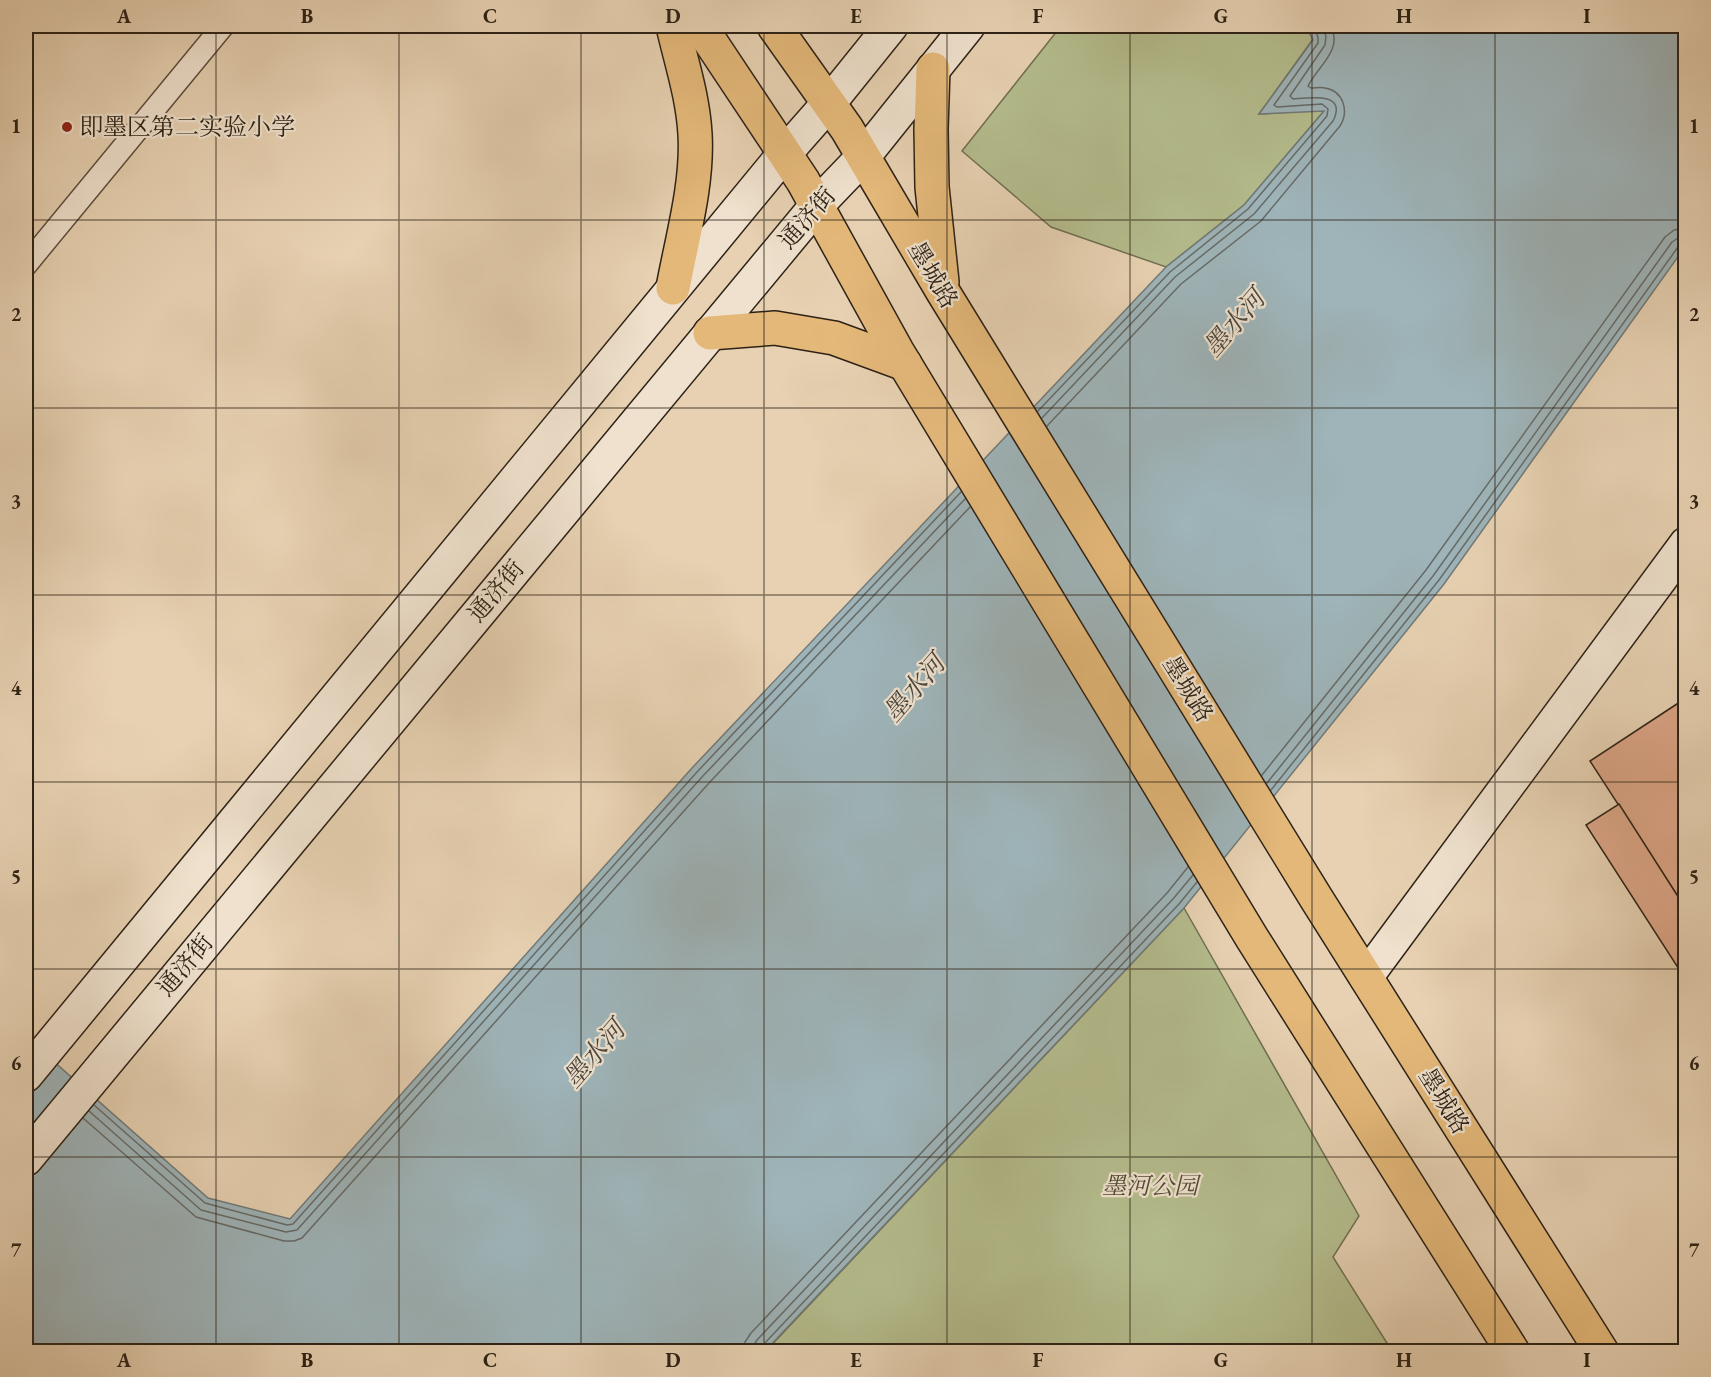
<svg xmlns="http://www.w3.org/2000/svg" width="1711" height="1377" viewBox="0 0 1711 1377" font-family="'EB Garamond','Noto Serif SC',serif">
  <rect width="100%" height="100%" fill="#e7d1b2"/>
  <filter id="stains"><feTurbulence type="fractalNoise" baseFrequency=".00333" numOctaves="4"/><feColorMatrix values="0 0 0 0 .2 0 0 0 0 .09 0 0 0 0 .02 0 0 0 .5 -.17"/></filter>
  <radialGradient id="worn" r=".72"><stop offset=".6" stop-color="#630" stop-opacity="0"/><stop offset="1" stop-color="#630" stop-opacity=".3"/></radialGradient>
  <g fill="#b4bc8d" stroke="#706f52" stroke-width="1.5">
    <path d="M1061,26h245l7,13 -54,75 66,-4 -81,95 -78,62 -115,-40 -89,-76z"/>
    <path d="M1184,908l175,308 -26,41 59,94 -627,1z"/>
  </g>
  <path fill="#9eb4b9" stroke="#717a78" stroke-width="1.5" d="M1306,26h379v221l-241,337 -260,324 -419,443h-739v-314l182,161 82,21 402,-451 474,-501 78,-62 80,-94 -65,3 54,-74z"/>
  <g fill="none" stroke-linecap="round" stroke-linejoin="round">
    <g stroke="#666b68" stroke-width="1.5">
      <path d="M1038,411l132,-139 78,-63 79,-93 1,-7 -6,-5 -45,3 -3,-2 44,-62v-6l-5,-11"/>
      <path d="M1042,418l133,-141 79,-63 79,-93c15,-30 -25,-23 -40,-22l-3,-3 35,-51 1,-9 -5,-10"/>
      <path d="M1047,426l134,-142 80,-63 79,-95c9,-14 4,-35 -15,-38 -4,-1 -9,0 -14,0l-3,-2c10,-20 35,-36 23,-60"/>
      <path d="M1262,775l164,-205 239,-333 9,-7 12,-2"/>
      <path d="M1267,783l166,-207 239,-334 6,-4 8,-1"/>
      <path d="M1271,790l168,-210 239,-333 3,-2 5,-1"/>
      <path d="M94,1105l111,98 82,22 6,-1 404,-452 264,-280"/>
      <path d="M89,1111l112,99 85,22 11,-2 405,-453 263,-278"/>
      <path d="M83,1118l113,99 88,24h10l8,-3 407,-455 261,-276"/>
      <path d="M744,1352l1,-10 6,-9 416,-440 21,-26"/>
      <path d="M753,1352l1,-7 3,-5 416,-441 20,-24"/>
      <path d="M761,1352l2,-7 416,-441 18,-22"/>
    </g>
  </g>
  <g fill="#dca587" stroke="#2d2216" stroke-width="1.5">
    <path d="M1686,698v207l-2,1 -94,-145z"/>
    <path d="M1619,804l65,102 2,-1v71l-2,1 -98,-152z"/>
  </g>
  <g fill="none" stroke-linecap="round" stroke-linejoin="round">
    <g stroke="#5c4e3d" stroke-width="24">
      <path id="lane" d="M26,265l197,-239"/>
    </g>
    <g stroke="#2d2216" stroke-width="36">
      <g id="secondary">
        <path d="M1366,977l320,-433"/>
        <path d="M26,1075l759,-922 44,-50 62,-77"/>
        <path d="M26,1159l791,-954 46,-48 105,-131"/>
      </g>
    </g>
    <g stroke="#2d2216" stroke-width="36">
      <g id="primary">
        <path d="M700,26l103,155 94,170 355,587 261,414"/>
        <path d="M774,26l73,103 96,163 373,606 286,454"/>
        <path d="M933,69l-2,60 1,58 10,95"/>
        <path d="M673,288c9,-49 25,-104 22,-154 -2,-37 -14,-73 -22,-108"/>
        <path d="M710,333l65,-5 59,10 71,26"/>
      </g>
    </g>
    <use href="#lane" stroke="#efe1cd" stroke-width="21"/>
    <use href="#secondary" stroke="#efe1cd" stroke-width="33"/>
    <use href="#primary" stroke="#e4b879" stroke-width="33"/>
  </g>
  <path fill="none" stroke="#2d2216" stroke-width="1.5" stroke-opacity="0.55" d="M216,26v1326M399,26v1326M581,26v1326M764,26v1326M947,26v1326M1130,26v1326M1312,26v1326M1495,26v1326M26,220h1660M26,408h1660M26,595h1660M26,782h1660M26,969h1660M26,1157h1660"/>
  <circle fill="#8f2418" stroke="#efe1cd" stroke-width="2" cx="67" cy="127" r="6"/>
  <g text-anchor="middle" stroke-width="4.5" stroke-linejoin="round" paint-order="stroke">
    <g font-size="24" fill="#2d2216" stroke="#efe1cd" text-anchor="start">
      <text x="79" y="135">即墨区第二实验小学</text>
    </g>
    <g font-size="24" fill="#2d2216" stroke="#efe1cd">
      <text transform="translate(807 218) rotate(-49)" y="8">通济街</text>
      <text transform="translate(933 275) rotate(59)" y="8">墨城路</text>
      <text transform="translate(496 591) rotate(-50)" y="8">通济街</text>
      <text transform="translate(1188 689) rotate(58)" y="8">墨城路</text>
      <text transform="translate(185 965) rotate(-50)" y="8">通济街</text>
      <text transform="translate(1444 1101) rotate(58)" y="8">墨城路</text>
    </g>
    <g font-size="24" font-style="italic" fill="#4f4834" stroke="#efe1cd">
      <text x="1150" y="1194">墨河公园</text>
    </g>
    <g font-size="26" font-style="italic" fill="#49463f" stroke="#efe1cd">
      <text transform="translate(1234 323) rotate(-49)" y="9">墨水河</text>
      <text transform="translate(914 688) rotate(-49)" y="9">墨水河</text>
      <text transform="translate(594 1054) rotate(-49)" y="9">墨水河</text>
    </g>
  </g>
  <rect width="1711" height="1377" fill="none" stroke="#e7d1b2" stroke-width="66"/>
  <rect x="33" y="33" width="1645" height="1311" fill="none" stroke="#2d2216" stroke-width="2"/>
  <g font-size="20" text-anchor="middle" font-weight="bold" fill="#2d2216">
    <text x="124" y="23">A</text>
    <text x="307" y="23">B</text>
    <text x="490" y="23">C</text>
    <text x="673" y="23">D</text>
    <text x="856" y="23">E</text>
    <text x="1038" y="23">F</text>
    <text x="1221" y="23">G</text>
    <text x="1404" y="23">H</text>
    <text x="1587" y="23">I</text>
    <text x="16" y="133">1</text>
    <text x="1694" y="133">1</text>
    <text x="16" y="321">2</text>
    <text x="1694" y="321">2</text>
    <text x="16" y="508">3</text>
    <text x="1694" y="508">3</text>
    <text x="16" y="695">4</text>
    <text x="1694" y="695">4</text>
    <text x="16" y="883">5</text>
    <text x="1694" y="883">5</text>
    <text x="16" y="1070">6</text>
    <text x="1694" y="1070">6</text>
    <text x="16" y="1257">7</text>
    <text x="1694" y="1257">7</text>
    <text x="124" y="1367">A</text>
    <text x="307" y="1367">B</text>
    <text x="490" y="1367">C</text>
    <text x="673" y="1367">D</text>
    <text x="856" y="1367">E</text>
    <text x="1038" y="1367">F</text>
    <text x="1221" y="1367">G</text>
    <text x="1404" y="1367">H</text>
    <text x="1587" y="1367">I</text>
  </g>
  <rect width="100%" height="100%" filter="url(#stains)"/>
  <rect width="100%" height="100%" fill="url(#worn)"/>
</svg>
